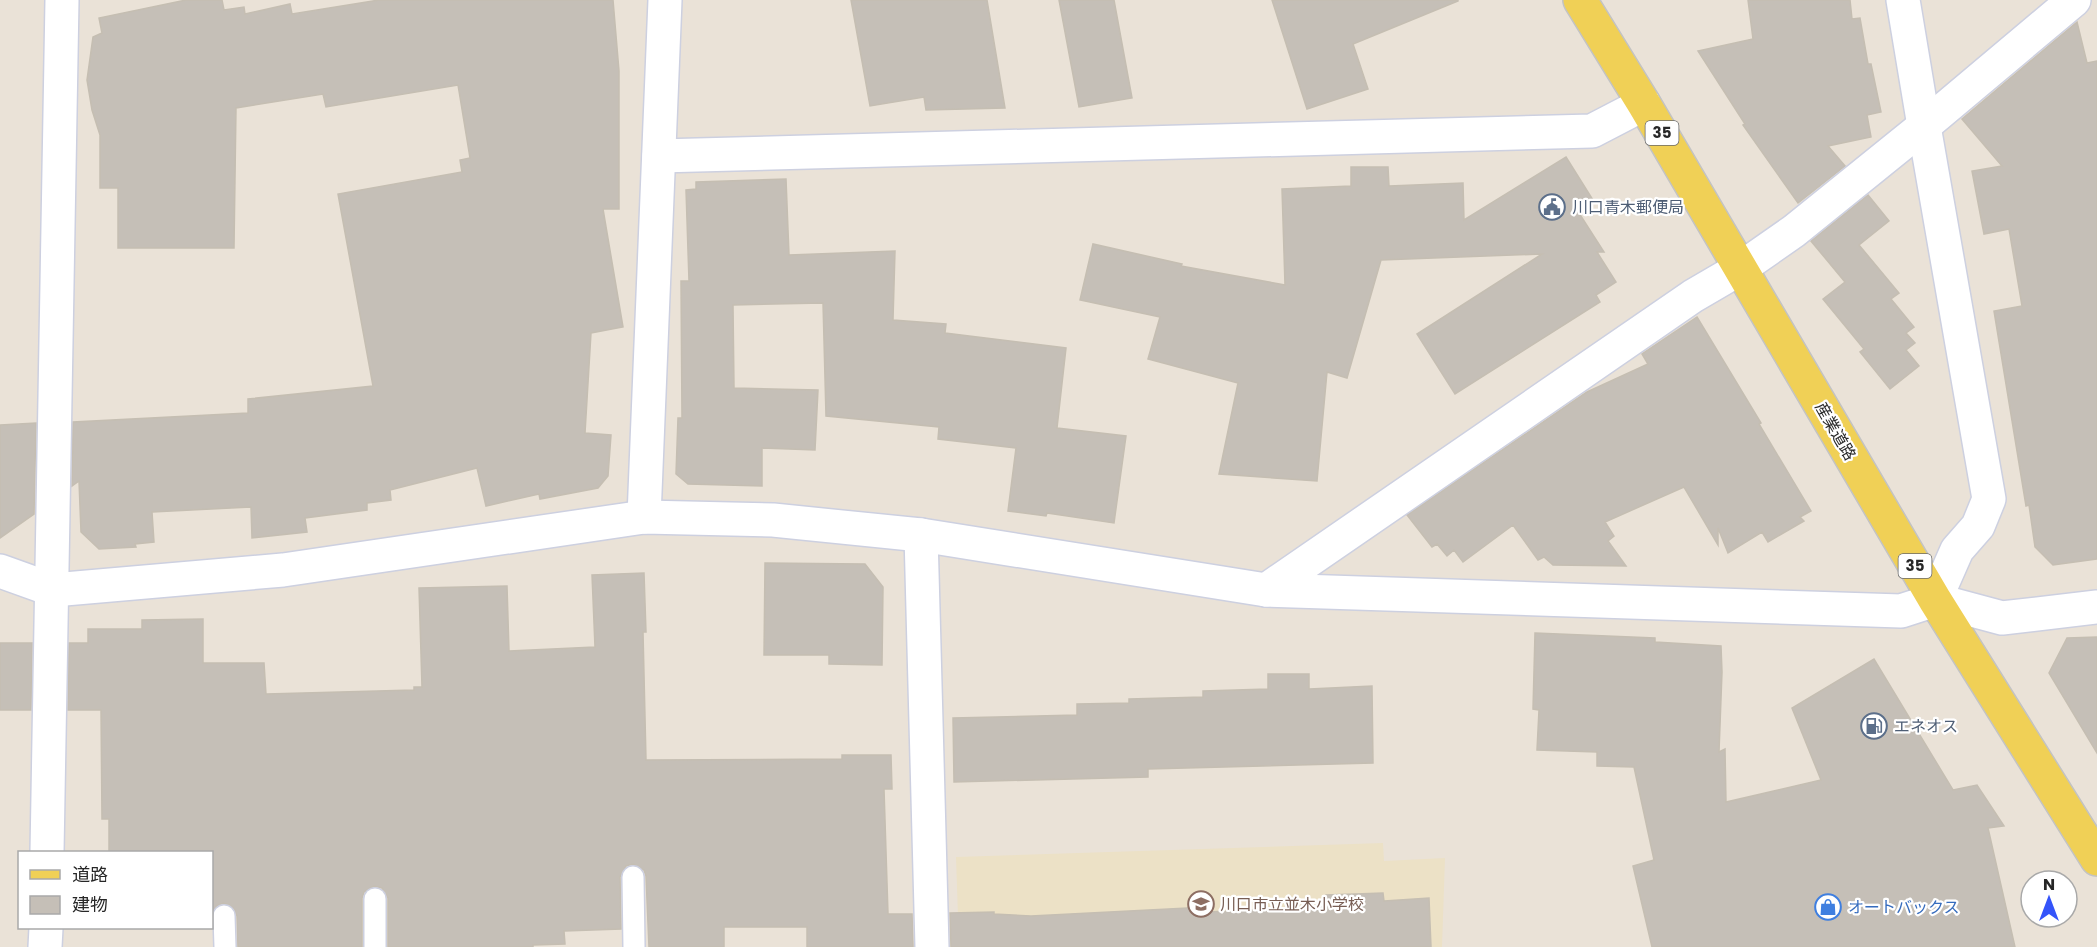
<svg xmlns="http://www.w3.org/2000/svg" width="2097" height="947" viewBox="0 0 2097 947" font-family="Poppins,'Noto Sans JP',sans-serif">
  <rect width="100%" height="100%" fill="#eae2d7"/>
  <path fill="#ece1c6" d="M1383,843l1,18 61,-3 -3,89h-483l-3,-90z"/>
  <g fill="#c5bfb7" stroke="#c5beb2" stroke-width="1.5">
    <path d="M186,0h36l2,10 20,-3 1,7 45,-10 2,10 87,-14h234l6,71v138h-16l20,118 -32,6 -6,100 26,2 -3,41 -10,12 -58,11 -1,-5 -53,12 -9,-38 -87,22 1,10 -24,3v7l-62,8 2,14 -55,6 -1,-31 -99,5 2,30 -19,2 1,3 -37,2 -18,-17 -2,-51 -7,5 1,-64 175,-9v-14l125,-13 -35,-192 124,-22 -2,-12 10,-2 -12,-73 -132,22 -3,-13 -87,14 -2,140h-116v-60h-18v-53l-8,-25 -5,-30 6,-43 9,-4 -3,-15z"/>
    <path d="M851,0h136l18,108 -79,2 -2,-13 -54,9z"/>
    <path d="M1059,0h55l18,98 -53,9z"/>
    <path d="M1272,0h186v1l-105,43 15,45 -61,20z"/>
    <path d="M1748,0h102l2,19 8,-1 8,46h3l10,48 -14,3 4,22 -43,9 17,20 -47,37 -55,-78 2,-1 -47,-73 55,-12z"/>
    <path d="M2077,22l10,41 10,-2v498l-44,6 -18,-18 -6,-42 -3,1 -32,-195 28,-5 -13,-77 -25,5 -12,-63 30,-5 -40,-47z"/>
    <path d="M1566,157l27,43 -16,10 27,42h-7l19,30 -20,13 4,7 -145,92 -38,-60 125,-80 -161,6 -34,118 -20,-6 -10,109 -98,-7 19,-91 -90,-24 12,-42 -80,-17 13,-56 89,20 -1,2 104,19 -3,-96 69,-3v-19h37l1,19 74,-3 1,37z"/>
    <path d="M786,179l3,76 106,-4 -2,69 53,4 -1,9 121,15 -9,80 69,8 -12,87 -67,-10 -1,3 -38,-5 8,-63 -78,-9 1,-12 -113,-11 -3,-113 -90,2 1,83 84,2 -3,60 -53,-2v38l-74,-2 -12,-10 2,-56h4l-1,-137h8l-3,-91 10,-1v-7z"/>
    <path d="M1868,195l21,26 -30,24 40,48 -8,6 23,28 -8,6 9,10 -9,7 13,16 -29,23 -30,-37 4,-3 -41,-50 22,-17 -34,-41z"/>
    <path d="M1697,317l64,106 -2,1 52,87 -11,6 4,4 -36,21 -6,-10 -34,21 -10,-25v17l-34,-58 -79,35 9,14 -6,5 18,25 -73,-1 -9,-8 -6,3 -25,-35 -50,37 -9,-12 -7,6 -10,-12 -5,3 -25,-32 180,-123 61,-28 -6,-10z"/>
    <path d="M36,423l-2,91 -34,24v-113z"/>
    <path d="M765,563l100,1 18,23 -1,78 -53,-1v-9h-65z"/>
    <path d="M644,573l2,59h-3l3,128 196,-1v-4h49l1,34h-8l4,125h24l1,33h-106v-20h-83v20h-75l-3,-71 -2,-6 -11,-6 -7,2 -6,11 1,52 -57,2 1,13 -32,1v2h-145v-49l-6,-10 -8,-2 -10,6 -2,6v49h-124l-1,-31 -3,-7 -5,-4 -6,-2 -6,3 -5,9v-63h-103v-33h-7l-1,-109h-33l1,-67h19v-14h54v-9l61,-1v44h61l2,31 148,-4v-3h8l-3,-99 88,-2 2,65 86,-4 -3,-72z"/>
    <path d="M1535,633l120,5v4l66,4 1,26 -3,80 6,-3 1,53 95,-22 -29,-72 82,-49 79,131 24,-5 27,41 -16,2 27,119h-363l-19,-81 21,-6 -20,-93 -37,-1v-14l-60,-2 2,-40 -6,-1z"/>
    <path d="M2097,637v116l-48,-80 18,-35z"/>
    <path d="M0,643h32l-1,67h-31z"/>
    <path d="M1268,674h41v15l63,-3 1,77 -225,6v8l-194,5 -1,-64 124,-3v-11l52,-1v-4l74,-2v-6l65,-2z"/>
    <path d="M1383,893l1,8 45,-3 2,49h-480l-1,-34 44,-1v2l37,2 176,-9 1,5 118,-6v-11z"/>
  </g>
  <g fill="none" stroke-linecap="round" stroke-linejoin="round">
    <g stroke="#cdd0e0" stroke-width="24">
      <g id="service">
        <path d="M633,877l1,70"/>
        <path d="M375,899v48"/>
        <path d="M224,916l1,31"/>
      </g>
    </g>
    <g stroke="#cdd0e0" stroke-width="36">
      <g id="minor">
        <path d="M1924,126l65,373 -11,27 -21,24 -22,50"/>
        <path d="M659,156l933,-25 52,-27"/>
        <path d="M644,517l21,-517"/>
        <path d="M1266,590l427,-294 48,-28 53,-37 130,-105 150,-126"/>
        <path d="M47,852l15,-852"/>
        <path d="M45,947l1,-19"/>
      </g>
    </g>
    <g stroke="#cdd0e0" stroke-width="36">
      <g id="tertiary">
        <path d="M1903,0l21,126"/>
        <path d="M921,535l11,412"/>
        <path d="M0,571l53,19 230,-20 361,-53 129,3 148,15 345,55 635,21 34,-11 67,18 95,-11"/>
      </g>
    </g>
    <g stroke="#c3c3c3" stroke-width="36">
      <path id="primary" d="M1580,0l64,104 291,496 162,259"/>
    </g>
    <use href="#service" stroke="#fff" stroke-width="21"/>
    <use href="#minor" stroke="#fff" stroke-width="33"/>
    <use href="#tertiary" stroke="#fff" stroke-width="33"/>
    <use href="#primary" stroke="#f0d056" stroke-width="33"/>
  </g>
  <defs>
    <g id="civic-ring" transform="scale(1.35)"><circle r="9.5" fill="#fff" stroke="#5c6f8a" stroke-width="1.5"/><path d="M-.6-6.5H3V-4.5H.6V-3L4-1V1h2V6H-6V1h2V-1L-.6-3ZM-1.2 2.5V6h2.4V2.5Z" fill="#5c6f8a"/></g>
    <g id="fuel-ring" transform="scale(1.35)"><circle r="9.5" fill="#fff" stroke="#5c6f8a" stroke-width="1.5"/><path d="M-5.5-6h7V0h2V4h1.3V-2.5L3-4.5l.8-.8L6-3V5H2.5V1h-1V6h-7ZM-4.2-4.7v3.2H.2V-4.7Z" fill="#5c6f8a"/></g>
    <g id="school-ring" transform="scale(1.35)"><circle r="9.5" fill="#fff" stroke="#8d6e63" stroke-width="1.5"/><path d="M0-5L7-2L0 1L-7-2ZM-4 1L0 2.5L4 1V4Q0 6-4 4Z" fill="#8d6e63"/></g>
    <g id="shop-ring" transform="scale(1.35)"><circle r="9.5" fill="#fff" stroke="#3f7fe0" stroke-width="1.5"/><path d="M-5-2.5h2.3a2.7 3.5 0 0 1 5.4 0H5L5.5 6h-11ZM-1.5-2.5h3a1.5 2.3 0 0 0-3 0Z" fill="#3f7fe0"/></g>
  </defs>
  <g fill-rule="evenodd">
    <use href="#civic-ring" x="1552" y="207"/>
    <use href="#fuel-ring" x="1874" y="726"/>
    <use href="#school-ring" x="1201" y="904"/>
    <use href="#shop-ring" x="1828" y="907"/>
  </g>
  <g text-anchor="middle" stroke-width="4.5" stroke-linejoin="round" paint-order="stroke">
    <g fill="#fff" stroke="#686868" stroke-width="1.5">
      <rect x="1645.5" y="121" width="33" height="24" rx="4.5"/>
      <rect x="1898.5" y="554" width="33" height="24" rx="4.5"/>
    </g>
    <g font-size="15" font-weight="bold" fill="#272727">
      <text x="1662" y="138">35</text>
      <text x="1915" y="571">35</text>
    </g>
    <g font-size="16" fill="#4e5e75" stroke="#fff" text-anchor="start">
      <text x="1572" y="213">川口青木郵便局</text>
      <text x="1894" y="732">エネオス</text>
    </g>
    <g font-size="16" fill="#272727" stroke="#fff">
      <text transform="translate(1836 431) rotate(60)" y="6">産業道路</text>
    </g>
    <g font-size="16" fill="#785e54" stroke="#fff" text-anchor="start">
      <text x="1220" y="910">川口市立並木小学校</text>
    </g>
    <g font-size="16" fill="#366cbe" stroke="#fff" text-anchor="start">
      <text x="1848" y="913">オートバックス</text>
    </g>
  </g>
  <rect x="18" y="851" width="195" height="78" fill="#ffffff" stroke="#a9a9a9" stroke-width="1.5"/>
  <rect x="30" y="870" width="30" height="9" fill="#f0d056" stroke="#a9a9a9" stroke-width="1.5"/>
  <text x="72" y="881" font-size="18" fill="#272727">道路</text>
  <rect x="30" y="896" width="30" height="18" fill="#c5bfb7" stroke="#a9a9a9" stroke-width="1.5"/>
  <text x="72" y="911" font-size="18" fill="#272727">建物</text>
  <g transform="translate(2049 899)"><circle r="28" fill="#ffffff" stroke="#a9a9a9" stroke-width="1.5"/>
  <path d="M0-4.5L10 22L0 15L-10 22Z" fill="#3454fa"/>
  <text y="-9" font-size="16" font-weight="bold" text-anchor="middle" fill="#272727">N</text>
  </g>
</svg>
